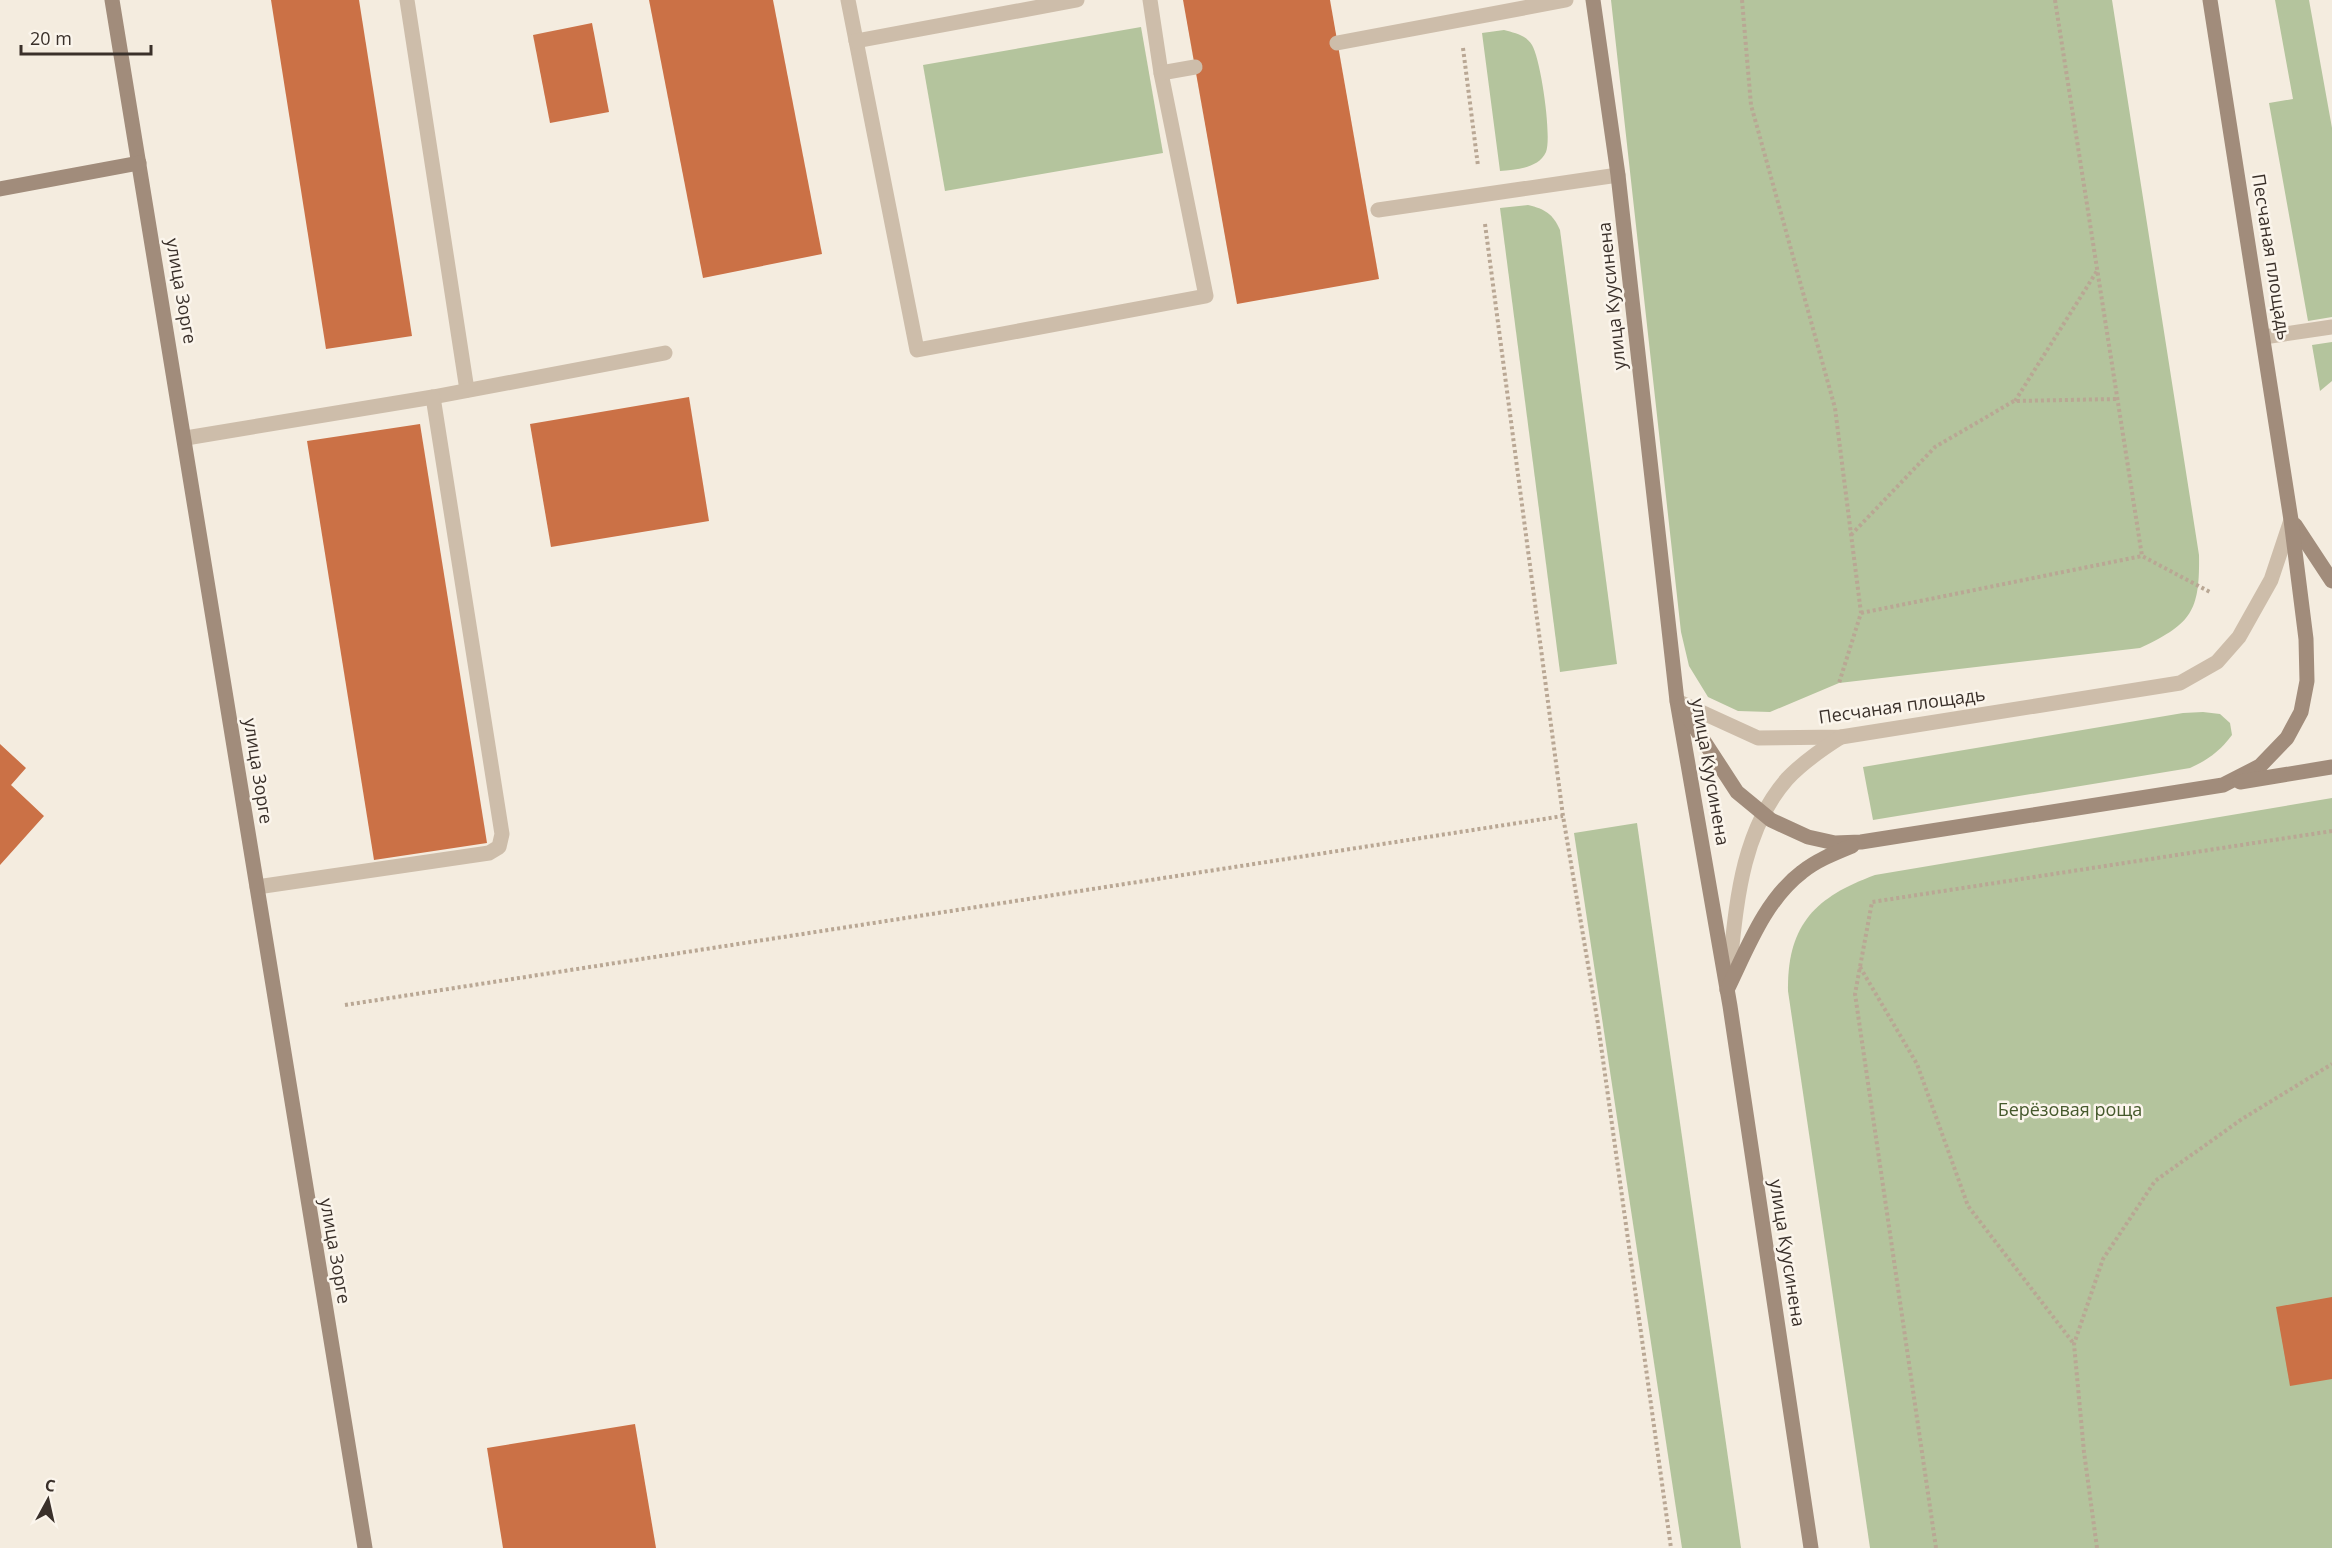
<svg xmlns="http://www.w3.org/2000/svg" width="2332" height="1548" viewBox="0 0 2332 1548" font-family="'Open Sans',sans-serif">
  <rect width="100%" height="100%" fill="#f4ecdf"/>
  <g fill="#b4c49d">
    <path d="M1611,0h501l87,555c1,57 -8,69 -59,93l-301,35 -69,29 -32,-1 -30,-14 -19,-31 -8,-34z"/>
    <path d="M2275,0h34l23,128v189l-24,4 -39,-218 24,-4z"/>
    <path d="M1141,27l22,126 -218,38 -22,-126z"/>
    <path d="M1504,30c11,3 22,5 28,15 9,15 20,92 14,107 -8,17 -30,17 -46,19l-18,-138z"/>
    <path d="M1528,205c17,4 25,9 32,25l57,434 -57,8 -60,-464z"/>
    <path d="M2332,342v39l-12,10 -8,-46z"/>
    <path d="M2203,712l17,2 10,9 2,12c-12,16 -24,25 -42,33l-317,52 -10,-53 320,-54z"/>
    <path d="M2332,798v750h-462l-82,-557c-1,-66 27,-94 87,-116z"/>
    <path d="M1637,823l104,725h-59l-108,-715z"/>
  </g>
  <g fill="#cb7146">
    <path d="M271,0h88l53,336 -86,13z"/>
    <path d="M649,0h124l49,254 -119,24z"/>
    <path d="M1183,0h147l49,279 -142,25z"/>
    <path d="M592,23l17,89 -59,11 -17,-88z"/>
    <path d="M689,397l20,124 -158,26 -21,-123z"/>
    <path d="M420,424l67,419 -113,17 -67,-419z"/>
    <path d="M0,744l26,24 -15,17 33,31 -44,49z"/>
    <path d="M2332,1297v82l-42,7 -14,-79z"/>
    <path d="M635,1424l21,124h-153l-16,-100z"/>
  </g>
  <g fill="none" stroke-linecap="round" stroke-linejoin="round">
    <g stroke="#b9a794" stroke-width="4" stroke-dasharray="3 3" stroke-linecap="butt">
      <path d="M1742,0l9,105 84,303 26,205 -22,70"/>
      <path d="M2055,0l87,556 68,36"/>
      <path d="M1463,48l15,118"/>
      <path d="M1485,224l78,592 35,208 73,524"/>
      <path d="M2015,401l82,-130"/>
      <path d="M1851,535l84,-88 79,-46 103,-2"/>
      <path d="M1861,613l281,-57"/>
      <path d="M1860,967l57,97 51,142 106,138"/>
      <path d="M345,1005l1218,-189"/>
      <path d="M1936,1548l-81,-554 17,-92 460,-71"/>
      <path d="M2097,1548l-13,-96 -10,-108 29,-85 52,-78 87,-62 90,-55"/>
    </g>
    <g stroke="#cdbdaa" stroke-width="15">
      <path d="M407,0l60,390"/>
      <path d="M848,0l69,350 289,-54 -45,-223 -11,-73"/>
      <path d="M856,41l221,-41"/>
      <path d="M1337,43l229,-43"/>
      <path d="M1161,73l34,-6"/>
      <path d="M1378,210l240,-35"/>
      <path d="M2264,337l68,-10"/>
      <path d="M186,438l247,-41 232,-44"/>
      <path d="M257,887l232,-34 10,-6 3,-13 -69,-437"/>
    </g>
    <g stroke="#cdbdaa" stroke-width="15">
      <path d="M1677,701l81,37 83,-1 339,-54 37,-21 22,-25 32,-57 20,-60"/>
      <path d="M1728,983c8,-69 10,-148 59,-204 16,-17 35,-30 54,-42"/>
    </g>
    <g stroke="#a18c7b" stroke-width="15">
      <path d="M112,0c86,516 167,1032 253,1548"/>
      <path d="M1593,0l25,175 59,526 53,305 81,542"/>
      <path d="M0,189l139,-26"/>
      <path d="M2295,525l37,56"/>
      <path d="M1681,706l56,86 34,28 37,17 27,6 26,-1 362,-57 37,-19 27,-28 14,-26 6,-31 -1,-42 -15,-119 -81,-520"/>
      <path d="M2240,782l92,-15"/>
      <path d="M1727,990c20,-41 38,-90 75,-118 15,-12 33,-19 50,-26"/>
    </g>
  </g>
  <g text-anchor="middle" stroke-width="5" stroke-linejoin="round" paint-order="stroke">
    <g font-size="18" fill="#3a302a" stroke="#fbf5ec">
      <text transform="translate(2271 257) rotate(81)" y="6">Песчаная площадь</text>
      <text transform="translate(181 291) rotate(80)" y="6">улица Зорге</text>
      <text transform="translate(1612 296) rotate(-96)" y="6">улица Куусинена</text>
      <text transform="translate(1902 706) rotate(-8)" y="6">Песчаная площадь</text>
      <text transform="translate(258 771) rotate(81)" y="6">улица Зорге</text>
      <text transform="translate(1710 772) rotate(80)" y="6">улица Куусинена</text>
      <text transform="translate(335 1251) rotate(80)" y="6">улица Зорге</text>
      <text transform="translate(1787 1253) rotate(81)" y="6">улица Куусинена</text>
    </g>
    <g font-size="18" fill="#45592c" stroke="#fbf5ec">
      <text x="2070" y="1116">Берёзовая роща</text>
    </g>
  </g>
  <g transform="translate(48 1500) rotate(8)" stroke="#fbf5ec" stroke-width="4.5" paint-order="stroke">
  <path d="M0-4.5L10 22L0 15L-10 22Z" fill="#3a302a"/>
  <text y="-9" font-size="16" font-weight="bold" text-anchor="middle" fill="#3a302a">С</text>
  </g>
  <path d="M21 45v9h130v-9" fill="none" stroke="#3a302a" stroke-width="3"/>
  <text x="30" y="45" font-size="18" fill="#3a302a" stroke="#fbf5ec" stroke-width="4.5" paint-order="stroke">20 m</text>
</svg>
